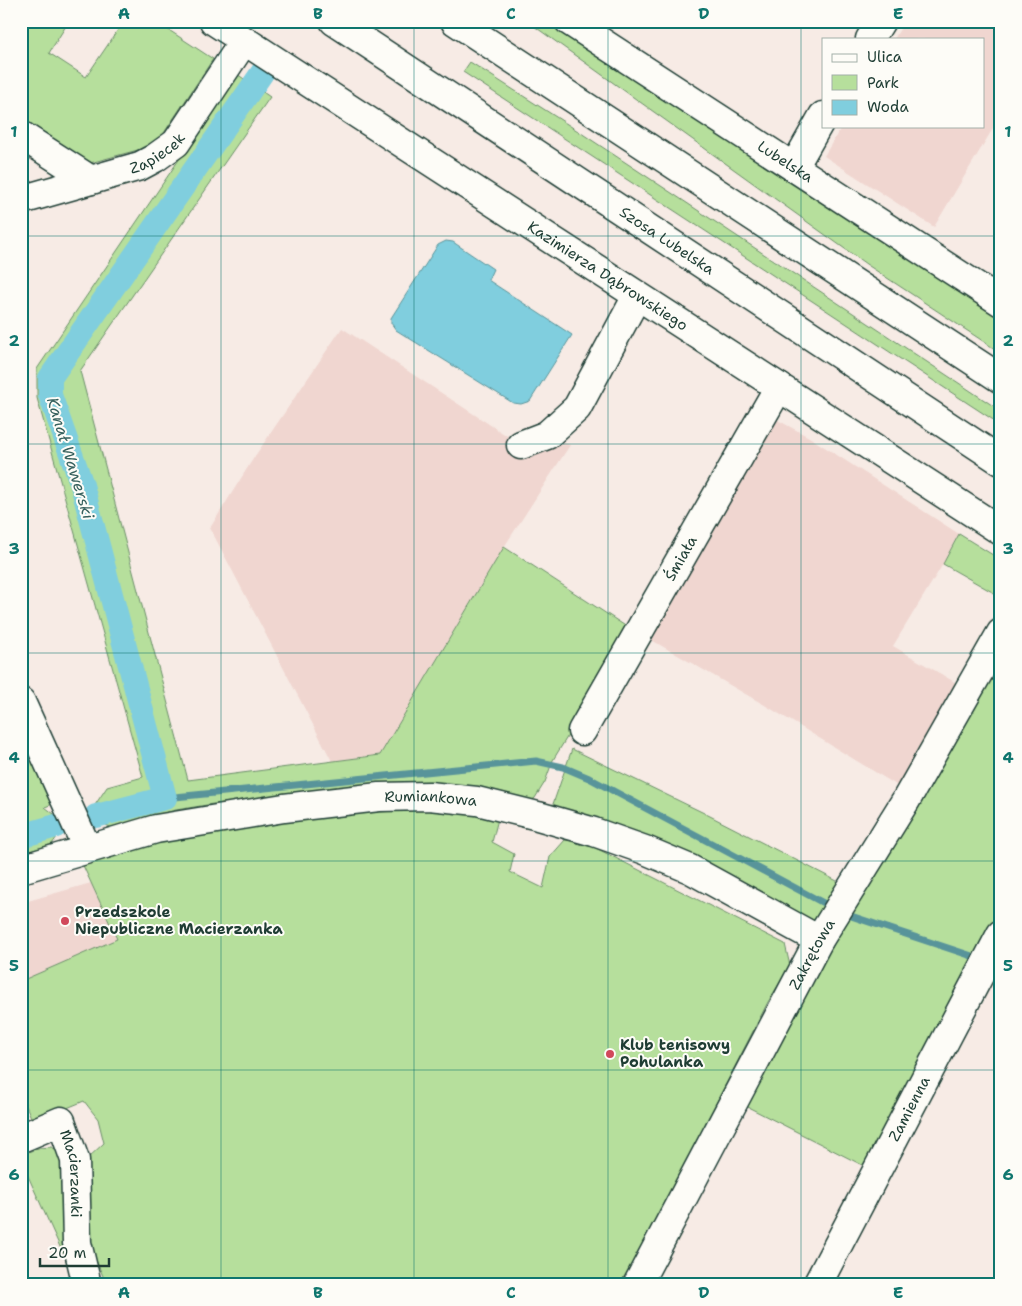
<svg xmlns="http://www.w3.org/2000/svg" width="1022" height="1306" viewBox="0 0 1022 1306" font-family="'Shantell Sans',sans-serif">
  <rect width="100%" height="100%" fill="#f7ebe5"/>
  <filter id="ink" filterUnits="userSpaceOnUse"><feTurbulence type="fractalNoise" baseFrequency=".02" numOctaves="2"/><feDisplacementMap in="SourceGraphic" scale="10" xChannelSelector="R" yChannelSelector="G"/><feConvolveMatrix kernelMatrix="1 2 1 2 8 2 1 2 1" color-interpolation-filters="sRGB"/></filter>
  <g filter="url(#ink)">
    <g fill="#f0d6d0">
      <path d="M905,21h96v94l-67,112 -110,-71 18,-30h141v-87h-89z"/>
      <path d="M342,328l179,117 30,2 11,-5 8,3 -66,102 -124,208 -48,6 -122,-233 43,-69z"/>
      <path d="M772,417l37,20 150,97 -16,30 -50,82 65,38 -60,102 -130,-79 -120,-69z"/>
      <path d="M91,883l26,56 -96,42v-78z"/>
    </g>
    <g fill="#b6df9c" stroke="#6a8e68">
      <path d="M21,21h48l-20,32 37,24 38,-56h31l58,38 -57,86 -66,18 -69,-45z"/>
      <path d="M527,21h21l453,293v39l-135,-89z"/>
      <path d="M470,62l108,69 423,280v14l-538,-353z"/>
      <path d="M237,74l33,23 -190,274 108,409 192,-25 124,-208 126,82 -42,74 -35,57 -8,22 -10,16 -11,8 -78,-21 -233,19 -37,6 -64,18 -14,-7 -5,-13 14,-21 36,-10 -106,-379v-29z"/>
      <path d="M959,534l42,26v37l-58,-33z"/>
      <path d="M1001,650v276l-9,-2 -21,45 -103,199 -128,-65z"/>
      <path d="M21,727l34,76 -10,4 14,11 3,12 -10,14 -31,10z"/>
      <path d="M572,749l132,64 133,68 4,3 -23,38 -10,1 -257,-113z"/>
      <path d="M443,808l55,11 -6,23 22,12 -4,18 33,16 7,-31 15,-17 19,2 201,102 5,22 -22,36 -145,283h-516l-17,-38 -2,-89 16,-15 -6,-24 -14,-18 -51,21 -12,-28v-113l96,-42 -37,-80 101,-25 136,-18z"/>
      <path d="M51,1147l7,3 9,10 3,109 -47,-104 -2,-1v-9l17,-7z"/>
    </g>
    <path fill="#80cede" stroke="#59949a" d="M446,241l7,1 40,27 -5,11 84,55 -42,66 -9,3 -8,-1 -117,-73 -5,-7v-5l47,-73z"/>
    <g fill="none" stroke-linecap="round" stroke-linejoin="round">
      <g stroke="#59949a" stroke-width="7">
        <path d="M165,798l371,-37 27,6 26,11 240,128"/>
        <path d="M845,914l130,43"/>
      </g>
      <g stroke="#80cede" stroke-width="24">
        <path d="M96,816l69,-18 -83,-313 -32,-90v-17l212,-305"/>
        <path d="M21,836l35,-10"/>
      </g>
      <g stroke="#1f3d34" stroke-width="31">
        <g id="minor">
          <path id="s1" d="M214,21l787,510"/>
          <path id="s2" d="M569,21l432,281"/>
          <path d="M870,39l11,-18"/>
          <path d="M21,135l70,45"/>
          <path d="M794,167l29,-51"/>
          <path id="s3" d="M21,200l119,-34 15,-8 21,-15 68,-102"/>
          <path d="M521,445l26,-10 30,-27 60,-112"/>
          <path d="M21,702l66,146"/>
          <path id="s4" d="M582,731l197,-344"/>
          <path id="s5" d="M21,869l135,-40 128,-21 95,-11 50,-1 48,5 61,15 56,16 51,18 45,19 129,71"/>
          <path id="s6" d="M21,1138l40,-17 14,39 2,83 10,42"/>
          <path id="s7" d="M637,1285l182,-345 87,-140 95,-167"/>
          <path id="s8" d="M817,1285l184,-351"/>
        </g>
      </g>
      <g stroke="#1f3d34" stroke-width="31">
        <g id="highway">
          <path id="s9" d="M334,21l667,440"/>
          <path d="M455,21l546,358"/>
        </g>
      </g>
      <use href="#minor" stroke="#fdfcf7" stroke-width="28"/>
      <use href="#highway" stroke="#fdfcf7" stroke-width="28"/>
    </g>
  </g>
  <path fill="none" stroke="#0f766e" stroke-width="1" stroke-opacity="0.55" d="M221,21v1264M414,21v1264M608,21v1264M801,21v1264M21,236h980M21,444h980M21,653h980M21,861h980M21,1070h980"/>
  <g fill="#d1495b" stroke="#fdfcf7" stroke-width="2">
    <circle cx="65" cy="921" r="5"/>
    <circle cx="610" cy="1054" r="5"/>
  </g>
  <g text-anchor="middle" stroke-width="4" stroke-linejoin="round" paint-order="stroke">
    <g font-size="15" fill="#1f3d34" stroke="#fdfcf7">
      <text dy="5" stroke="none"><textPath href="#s3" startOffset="145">Zapiecek</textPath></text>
      <text dy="5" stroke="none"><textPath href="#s2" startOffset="258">Lubelska</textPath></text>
      <text dy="5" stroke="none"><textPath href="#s9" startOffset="399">Szosa Lubelska</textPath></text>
      <text dy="5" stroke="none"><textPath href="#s1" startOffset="469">Kazimierza Dąbrowskiego</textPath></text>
      <text dy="5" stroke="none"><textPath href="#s4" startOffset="199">Śmiała</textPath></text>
      <text dy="5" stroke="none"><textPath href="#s5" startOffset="418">Rumiankowa</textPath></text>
      <text dy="5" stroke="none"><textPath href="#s7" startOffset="374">Zakrętowa</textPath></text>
      <text dy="5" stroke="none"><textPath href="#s8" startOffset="199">Zamienna</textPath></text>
      <text dy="5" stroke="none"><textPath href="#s6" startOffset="98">Macierzanki</textPath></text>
    </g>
    <g font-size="15" font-weight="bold" fill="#1f3d34" stroke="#fdfcf7" text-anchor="start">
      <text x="75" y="917">Przedszkole<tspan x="75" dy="17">Niepubliczne Macierzanka</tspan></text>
      <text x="620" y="1050">Klub tenisowy<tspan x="620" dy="17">Pohulanka</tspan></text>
    </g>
    <g font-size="16" font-style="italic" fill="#37615e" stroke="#fdfcf7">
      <text transform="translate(71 458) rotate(73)" y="6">Kanał Wawerski</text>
    </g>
  </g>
  <rect width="1022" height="1306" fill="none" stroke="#fdfcf7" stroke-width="55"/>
  <rect x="822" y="38" width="162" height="90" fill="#fdfcf7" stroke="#a4b0a9"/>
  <rect x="832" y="54" width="25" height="8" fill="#fdfcf7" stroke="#a4b0a9"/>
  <text x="867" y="62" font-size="15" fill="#1f3d34">Ulica</text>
  <rect x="832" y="75" width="25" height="15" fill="#b6df9c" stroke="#a4b0a9"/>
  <text x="867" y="88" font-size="15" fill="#1f3d34">Park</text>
  <rect x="832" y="100" width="25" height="15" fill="#80cede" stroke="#a4b0a9"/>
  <text x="867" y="112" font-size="15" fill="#1f3d34">Woda</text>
  <path d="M40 1258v8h69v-8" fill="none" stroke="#1f3d34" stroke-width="2.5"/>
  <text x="48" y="1258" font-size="15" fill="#1f3d34" stroke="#fdfcf7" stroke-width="4" paint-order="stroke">20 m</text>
  <rect x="28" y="28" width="966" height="1250" fill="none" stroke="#0f766e" stroke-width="2"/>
  <g font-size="16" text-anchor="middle" font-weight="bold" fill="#0f766e">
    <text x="124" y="19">A</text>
    <text x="318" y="19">B</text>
    <text x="511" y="19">C</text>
    <text x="704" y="19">D</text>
    <text x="898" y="19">E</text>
    <text x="14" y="137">1</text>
    <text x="1008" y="137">1</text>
    <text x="14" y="346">2</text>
    <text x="1008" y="346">2</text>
    <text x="14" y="554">3</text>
    <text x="1008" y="554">3</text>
    <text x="14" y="763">4</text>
    <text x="1008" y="763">4</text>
    <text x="14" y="971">5</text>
    <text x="1008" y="971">5</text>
    <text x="14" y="1180">6</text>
    <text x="1008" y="1180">6</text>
    <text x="124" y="1298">A</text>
    <text x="318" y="1298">B</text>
    <text x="511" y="1298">C</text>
    <text x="704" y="1298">D</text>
    <text x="898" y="1298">E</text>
  </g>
</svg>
